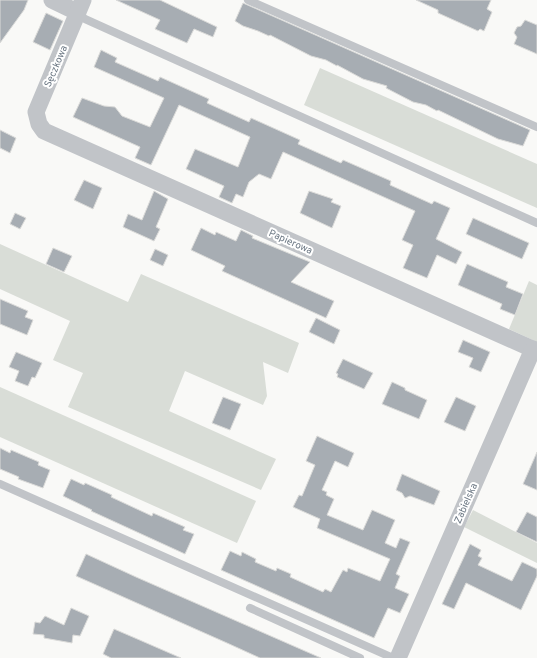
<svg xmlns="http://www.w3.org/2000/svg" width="537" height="658" viewBox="0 0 537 658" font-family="Overpass,sans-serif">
  <rect width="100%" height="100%" fill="#f9f9f7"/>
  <g fill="#d9ddd7">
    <path d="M320,68l217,96v44l-233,-103z"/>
    <path d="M0,244l128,58 13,-28 158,69 -11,30 -25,-11 4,34 -4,9 -78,-34 -16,40 107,48 -15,31 -193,-83 15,-34 -30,-13 17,-39 -70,-32z"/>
    <path d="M529,281l8,4v57l-28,-13z"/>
    <path d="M0,387l256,114 -19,42 -237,-106z"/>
    <path d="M473,510l64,33v20l-73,-36z"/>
  </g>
  <g fill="#a7adb3" stroke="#dbdbd9">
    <path d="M0,0h28l-4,10 -24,33z"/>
    <path d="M116,0h44l57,27 -4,10 -19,-8 -7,14 -32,-14 5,-9z"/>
    <path d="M416,0h75l-4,9 5,3 -8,19 -4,-2 -2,2 -40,-18v-3z"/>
    <path d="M243,3l287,127 -7,16 -25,-7 -60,-29 -1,1 -11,-6 -13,-3 -27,-14 1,-2 -24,-7 -26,-14v1l-11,-6 -15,-4 -41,-21 -1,1 -11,-5 -15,-5 -8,-5z"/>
    <path d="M46,13l17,8 -13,29 -17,-8z"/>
    <path d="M525,20l12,5v29l-23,-10 3,-7 -3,-4 3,-6 4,-1z"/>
    <path d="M101,50l16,8 -2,4 43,19 2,-4 49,22 -2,4 42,19 2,-4 49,22 -2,4 43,19 2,-3 48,21 -1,4 42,19 2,-3 16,7 -14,31 26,13 -6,12 -19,-9 -10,23 -24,-10 10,-23 -11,-5 13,-29 -132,-59 -12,27 -12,-5 -10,8 -6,15 -7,-3 -4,9 -13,-6 5,-11 -38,-17 9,-20 43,18 12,-30 -71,-32 -28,60 -16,-7 5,-11 -67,-30 9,-19 22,8 11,1 7,9 28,11 14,-29 -70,-31z"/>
    <path d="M0,130l16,8 -6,15 -10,-5z"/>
    <path d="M84,180l18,8 -9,21 -19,-9z"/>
    <path d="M154,191l14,8 -12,28 4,2 -6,12 -31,-14 5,-13 14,6z"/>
    <path d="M309,191l24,8 -2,3 10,4 -9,22 -32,-15z"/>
    <path d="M15,213l11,5 -6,11 -10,-5z"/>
    <path d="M473,218l56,25 -7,16 -56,-25z"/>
    <path d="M201,228l14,7 1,-3 20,9 5,-11 12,6 -1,2 58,24 -19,20 43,19 -8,17 -104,-47 3,-5 -34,-16z"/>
    <path d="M53,248l19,8 -8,16 -18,-8z"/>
    <path d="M155,249l13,6 -5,11 -13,-6z"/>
    <path d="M467,264l41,18 -2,5 17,7 -8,21 -15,-6 2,-5 -44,-19z"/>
    <path d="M0,299l28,12 -3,6 8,3 -6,15 -27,-11z"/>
    <path d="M316,318l24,12 -6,14 -25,-12z"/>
    <path d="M463,340l27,12 -9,20 -12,-5 4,-9 -15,-6z"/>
    <path d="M16,352l26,11 -7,15 -3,-1 -4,9 -13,-5 4,-10 -10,-4z"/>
    <path d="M343,359l30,14 -9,16 -27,-12 1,-3 -2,-1z"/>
    <path d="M392,382l13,6v2l22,10 -8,19 -37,-15z"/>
    <path d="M223,397l18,7 -11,26 -18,-7z"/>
    <path d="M456,397l20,9 -11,25 -21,-9z"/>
    <path d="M317,436l37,17 -6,14 -13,-6 -13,29 5,2 -1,3 8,4 -7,16 36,15 9,-20 23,10 -10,23 11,5 4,-10 10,4 -14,32 4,2 -5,12 14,6 -9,19 -12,-5 -14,30 -153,-68 9,-19 11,5 1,-4 14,7 -1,3 21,9 1,-3 14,6 -1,3 33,15 2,-3 6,3 12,-22 4,2 1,-4 32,13 10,-22 -73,-31 3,-9 -27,-12 6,-12 3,1 13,-31 -9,-4z"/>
    <path d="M0,448l10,5 1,-3 28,12 -1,3 12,5 -7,18 -25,-9 1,-2 -19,-8z"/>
    <path d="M537,452v38l-14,-6z"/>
    <path d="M402,474l38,17 -6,14 -24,-9 -5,2 -3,-5 -6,-3z"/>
    <path d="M71,479l13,6 1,-2 27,12 -1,2 41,19 1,-3 32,14 -2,3 11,4 -9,20 -94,-43 1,-1 -29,-14z"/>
    <path d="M527,512l10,5v25l-21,-10z"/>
    <path d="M470,544l11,6 -3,6 4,2 -4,7 34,16 10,-19 15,7v7l-16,34 -55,-27 -12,26 -12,-5z"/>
    <path d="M86,554l50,23 185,81h-61l-33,-15 -151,-67z"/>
    <path d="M71,608l18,8 -9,20 -7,-1 -1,8 -28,-5v-3l-11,-1 2,-12 5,1 5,-7 19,9z"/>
    <path d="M114,629l21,9 46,20h-70l-8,-4z"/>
  </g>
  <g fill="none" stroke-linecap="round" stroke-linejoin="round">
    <g stroke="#c1c4c8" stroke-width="8">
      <path d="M248,0l289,127"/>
      <path d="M77,12l8,7 452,204"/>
      <path d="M0,484l393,174"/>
      <path d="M250,608l110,50"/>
    </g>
    <g stroke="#c1c4c8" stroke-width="17">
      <path d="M52,0l25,12"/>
      <path d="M83,0l-47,112 3,12 5,7 493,220"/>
      <path d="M398,658l135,-309"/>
    </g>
  </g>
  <g text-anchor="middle" stroke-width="4" stroke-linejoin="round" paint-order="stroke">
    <g font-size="10" fill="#6c7884" stroke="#fff">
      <text transform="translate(55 66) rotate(-67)" y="4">Sęczkowa</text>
      <text transform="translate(291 241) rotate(24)" y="4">Papierowa</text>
      <text transform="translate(465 503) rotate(-66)" y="4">Zabielska</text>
    </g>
  </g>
</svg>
